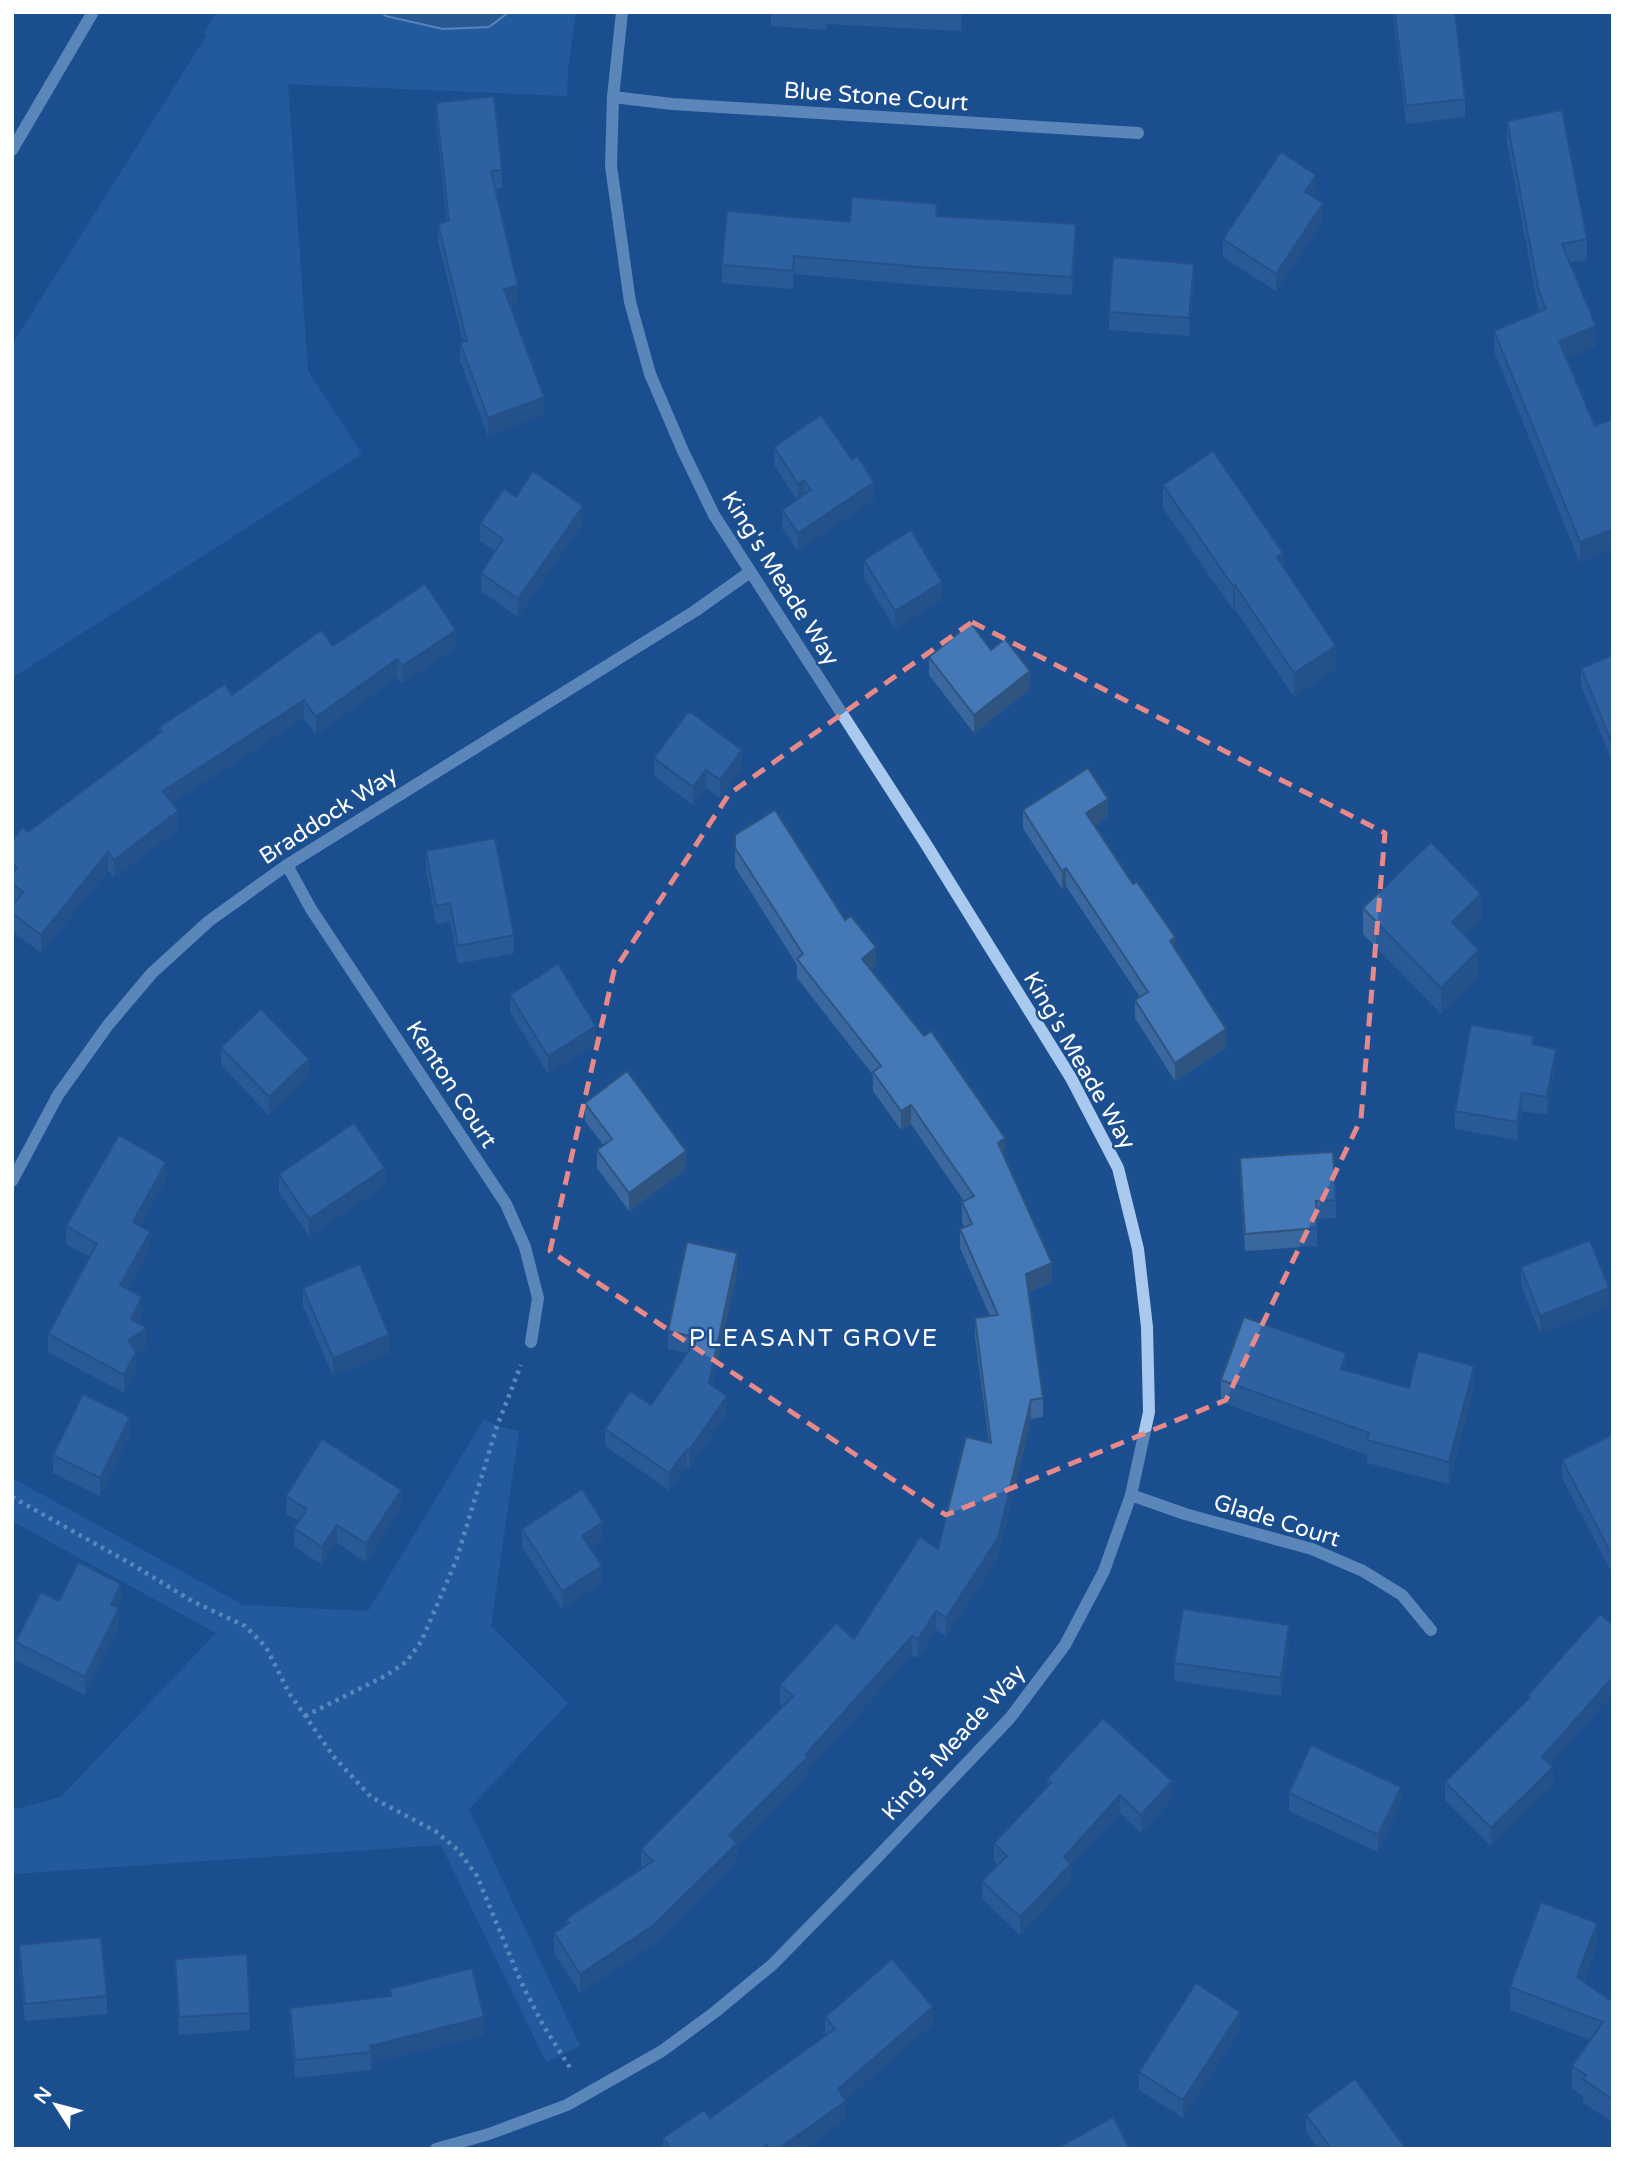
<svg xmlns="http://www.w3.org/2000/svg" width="1625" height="2161" viewBox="0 0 1625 2161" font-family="'Varela Round',sans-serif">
  <rect width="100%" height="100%" fill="#1b4f8f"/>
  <g fill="#2e69ad">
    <path d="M217,12h359l-8,58 -1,26 -279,-12 20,287 54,83 -350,224v-333l195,-310 -3,-2z"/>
    <path d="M484,1419l16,8 19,4 -28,195 77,77 -99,106 111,237 -34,16 -105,-217 -429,29v-64l49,-13 155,-164 -204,-112v-43l231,127 125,6z"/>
  </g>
  <path fill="#3c6290" stroke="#9cc4f0" stroke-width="2" d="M381,12h128l-20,15 -46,2 -57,-13z"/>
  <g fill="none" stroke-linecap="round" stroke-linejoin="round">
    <g stroke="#a9c9ee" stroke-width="4.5" stroke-dasharray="3.5 5" stroke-linecap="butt">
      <path d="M12,1497l121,68 59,36 53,25 21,21 23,46 45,64 37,40 64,34 23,19 19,26 43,104 23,45 29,46"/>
      <path d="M305,1716l82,-41 19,-13 15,-20 35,-81 41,-135 24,-61"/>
    </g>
    <g stroke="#a9c9ee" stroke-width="12">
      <path d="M613,97l59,7 466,29"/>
      <path d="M12,150l81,-138"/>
      <path d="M287,865l24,44 195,295 19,43 13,51 -7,44"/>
      <path d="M12,1181l46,-86 50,-70 44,-52 57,-52 78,-56 408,-254 55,-39"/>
      <path d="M1131,1495l54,19 127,35 51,22 39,24 29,35"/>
      <path d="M436,2149l53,-15 78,-29 95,-54 53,-39 57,-47 97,-99 141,-148 55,-73 39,-74 27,-76 18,-83 -2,-85 -9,-78 -20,-81 -47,-90 -147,-237 -210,-326 -31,-64 -33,-77 -20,-72 -19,-136 2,-69 9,-85"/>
    </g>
  </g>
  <g fill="#3a679d">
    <path d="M771,12h191l-1,19 -134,-7 -1,6 -55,-4z"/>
    <path d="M1393,12h62l10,87v18l-59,7z"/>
    <path d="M436,103l66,67v18l-7,1 23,115 -8,2 34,109 -56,21 -28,-75v-18l3,-1 -25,-101v-17l9,-3 -11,-100z"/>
    <path d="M1507,121l80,118v21l-17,3 26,83 -30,13 29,67 -15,137 -86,-212v-20l45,-19 -32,-170z"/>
    <path d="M1316,192l-3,5 10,24 -47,70 -53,-34v-18z"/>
    <path d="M937,216l139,26 -4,53 -141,-9 -137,-12 -1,15 -71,-6v-18l128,-43z"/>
    <path d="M1194,282l-5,54 -80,-6v-18z"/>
    <path d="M774,447l78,13 22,40 -76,51 -16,-23v-18l15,-10 -23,-35z"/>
    <path d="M1163,485l120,81 53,103 -42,28 -59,-88 -2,1 -70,-102z"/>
    <path d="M516,497l67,26 -65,94 -37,-26v-18l14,-22 -15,-10v-18z"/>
    <path d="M864,560l78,40 -47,29 -31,-51z"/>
    <path d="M333,646l123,2 -54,36 -5,-7 -81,58 -12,-17 -132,85 6,26 -64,49 -6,-8 -67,83 -29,-22v-25l2,-3 -2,-1v-61l16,-9 131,-98v-7l73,-32z"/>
    <path d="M1613,655v108l-32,-77v-18z"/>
    <path d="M929,657l101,32 -56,44 -45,-58z"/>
    <path d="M654,758l88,10 -22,30 -14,-10 -13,17 -39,-29z"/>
    <path d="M1023,810l85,6 -14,9 81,123 51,99 -51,34 -40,-63v-18l5,-3 -74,-111 -4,3 -39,-61z"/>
    <path d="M735,835l141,131 -5,4 134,187 47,125 -23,10 14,106v19l-12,2 -33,138 -52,80 -10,-7 -18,28 -6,-3 -104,115v6l-71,71v15l-82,81 -75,50 -26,-41v-19l12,-9v-5l76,-50 -1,-1v-19l142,-143 -3,-2v-19l74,-46 84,-90 51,-107 -14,-105v-19l15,-2 -30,-68v-19l4,-2 -2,-6v-19l2,-1 -53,-77 -10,6 -28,-39v-16l-76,-97v-13l-62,-98z"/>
    <path d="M426,851l88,84v18l-56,11 -8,-43 -14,3 -10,-55z"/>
    <path d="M1363,908l118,12 -16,15 14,42 -38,37 -78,-80z"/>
    <path d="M510,995l86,49 -48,30 -38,-62z"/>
    <path d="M1534,1045l22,21 -9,49 -25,-4 -5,29 -62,-11v-18z"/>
    <path d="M221,1047l88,30 -40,38 -48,-50z"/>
    <path d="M585,1103l101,66 -57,42 -32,-43v-18l7,-4 -19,-25z"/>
    <path d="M1240,1158l96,42v18l-19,1v27l-72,5 -5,-75z"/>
    <path d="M279,1174l106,12 -76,50 -30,-44z"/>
    <path d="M166,1180l-26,46 10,24 -23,39 15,26 -4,8 9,23 -11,8v16l-12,23 -76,-41v-18l42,-77 -24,-13v-18z"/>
    <path d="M1521,1267l88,39 -69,28 -19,-49z"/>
    <path d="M737,1271l-25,115 15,27 -38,55 -2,-1 -18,23 -64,-44v-17l46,-24 36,-52 -19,-4v-18z"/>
    <path d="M303,1288l86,65 -56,23 -30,-70z"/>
    <path d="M1346,1371l63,17h65l-25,96 -82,-21v-8l-146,-53v-22z"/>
    <path d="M1613,1434v141l-51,-97v-18z"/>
    <path d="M130,1435l-30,61 -47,-23v-18z"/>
    <path d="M286,1496l115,12 -35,54 -29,-19 -15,22 -28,-19v-18l5,-7 -13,-7z"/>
    <path d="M522,1529l81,11 -13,8 12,35 -40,26 -40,-62z"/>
    <path d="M59,1601l62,1 -3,6 1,18 -34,69 -70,-35v-18z"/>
    <path d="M1613,1625l-62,140 2,20 -62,61 -46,-46v-18l83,-83v-4z"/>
    <path d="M1289,1643l-8,53 -107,-15v-18z"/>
    <path d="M1047,1779l125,20 -31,34 -21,-20 -49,53v16l-51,53 -38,-36v-18l16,-16 -4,-4v-18l53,-56z"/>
    <path d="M1289,1793l112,12 -23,47 -89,-41z"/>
    <path d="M19,1945l88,51v18l-82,7 -6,-58z"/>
    <path d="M1597,1945l-13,37 29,20v121l-30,-21v-6l-11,-7v-23l19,-26 -81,-30v-23z"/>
    <path d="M175,1959l75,54v17l-71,5z"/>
    <path d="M390,1989l94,46 -113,28v7l-76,8 -5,-53v-17l100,-12z"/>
    <path d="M825,2017l108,7 -88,76 1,19 -42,30h-141v-11l47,-20 116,-82 -1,-1z"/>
    <path d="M1240,2030l-57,88 -44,-28v-18z"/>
    <path d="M1306,2115l100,34h-88l-12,-17z"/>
  </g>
  <g fill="#305480">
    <path d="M1316,175v17l-11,17v-17z"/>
    <path d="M1323,203v18l-47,70v-17z"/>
    <path d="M1076,224v18l-4,53v-18z"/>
    <path d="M794,256v18l-1,15v-18z"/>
    <path d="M1194,264v18l-5,54v-18z"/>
    <path d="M518,286v18l-14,3v-18z"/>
    <path d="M1596,326v20l-37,16v-21z"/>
    <path d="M544,397v18l-56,21v-18z"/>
    <path d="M804,480v18l-6,4v-18z"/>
    <path d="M874,482v18l-76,51v-18z"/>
    <path d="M583,506v17l-65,94v-18z"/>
    <path d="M1613,529v20l-33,14v-21z"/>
    <path d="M1283,553v23l-6,-19z"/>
    <path d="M942,582v18l-47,29v-18z"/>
    <path d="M1235,585v24l-2,1v-24z"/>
    <path d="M456,630v18l-54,36v-18z"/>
    <path d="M1336,646v23l-42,28v-24z"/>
    <path d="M397,659v18l-81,58v-18z"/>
    <path d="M1030,671v18l-56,44v-18z"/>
    <path d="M304,700v18l-141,91v-18z"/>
    <path d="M742,750v18l-22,30v-18z"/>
    <path d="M706,770v18l-13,17v-18z"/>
    <path d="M1108,799v17l-22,15v-18z"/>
    <path d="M178,811v18l-64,49v-18z"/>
    <path d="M108,852v18l-67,83v-18z"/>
    <path d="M1066,868v18l-4,3v-18z"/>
    <path d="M1481,894v26l-29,28v-26z"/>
    <path d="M1175,937v18l-5,-14z"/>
    <path d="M876,947v19l-14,12v-19z"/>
    <path d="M1479,950v27l-38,37v-26z"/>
    <path d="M596,1026v18l-48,30v-18z"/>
    <path d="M1226,1029v18l-51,34v-18z"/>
    <path d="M1556,1049v17l-9,49v-18z"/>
    <path d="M309,1059v18l-40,38v-18z"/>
    <path d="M1522,1093v18l-5,29v-18z"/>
    <path d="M911,1105v19l-10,6v-19z"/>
    <path d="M1005,1138v19l-7,5v-19z"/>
    <path d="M686,1151v18l-57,42v-18z"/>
    <path d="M166,1162v18l-33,59v-17z"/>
    <path d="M385,1168v18l-76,50v-17z"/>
    <path d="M150,1232v18l-30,53v-18z"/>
    <path d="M737,1253v18l-28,130v-18z"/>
    <path d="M1052,1263v19l-26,11v-19z"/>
    <path d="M1609,1288v18l-69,28v-18z"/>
    <path d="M142,1297v18l-11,22v-18z"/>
    <path d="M147,1328v18l-11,8v16l-12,23v-18l5,-35z"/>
    <path d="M389,1335v18l-56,23v-18z"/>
    <path d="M1346,1353v23l-5,-7z"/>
    <path d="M1474,1366v22l-25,96v-22z"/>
    <path d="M727,1396v17l-38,55v-18z"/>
    <path d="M1031,1400v19l-33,138 -52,80v-19z"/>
    <path d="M130,1417v18l-30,61v-18z"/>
    <path d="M687,1449v18l-18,23v-17z"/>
    <path d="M401,1490v18l-35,54v-18z"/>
    <path d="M603,1522v18l-21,14v-18z"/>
    <path d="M337,1525v18l-15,22v-18z"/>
    <path d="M602,1566v17l-40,26v-18z"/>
    <path d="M121,1584v18l-10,20v-18z"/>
    <path d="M119,1608v18l-34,69v-18z"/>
    <path d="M936,1611v19l-18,28v-19z"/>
    <path d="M1289,1625v18l-8,53v-18z"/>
    <path d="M912,1636v19l-104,115v6l-71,71v15l-82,81 -75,50v-19l226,-220z"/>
    <path d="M1613,1677v17l-71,80v-17z"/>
    <path d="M1553,1767v18l-62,61v-18z"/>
    <path d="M1172,1781v18l-31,34v-18z"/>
    <path d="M1401,1787v18l-23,47v-17z"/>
    <path d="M1120,1795v18l-49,53v16l-51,53v-18l44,-60z"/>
    <path d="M1597,1923v22l-20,55v-23z"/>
    <path d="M933,2007v17l-95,83v-18z"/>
    <path d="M1240,2012v18l-57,88v-18z"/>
    <path d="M484,2017v18l-113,28 -1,-17z"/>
    <path d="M846,2101v18l-42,30h-26z"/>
  </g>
  <g fill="#4478b7" stroke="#305480" stroke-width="2">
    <path d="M1395,12h60l10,87 -59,7z"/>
    <path d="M494,96l8,74 -11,1 27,115 -14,3 40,108 -56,21 -28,-75 7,-2 -29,-117 11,-3 -13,-118z"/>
    <path d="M1562,110l25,129 -25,5 34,82 -37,15 36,85 18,-7v110l-33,13 -86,-211 52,-22 -8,-21 -31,-167z"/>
    <path d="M1281,152l35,23 -11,17 18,11 -47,71 -53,-35z"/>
    <path d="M852,197l85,7 -1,12 140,8 -4,53 -141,-9 -137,-12 -1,15 -71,-6 5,-54 123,11z"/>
    <path d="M1113,257l81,7 -5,54 -80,-6z"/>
    <path d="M821,415l31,45 5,-4 17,26 -76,51 -16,-23 29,-20 -7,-10 -6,4 -24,-37z"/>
    <path d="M1213,451l70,102 -6,4 59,89 -42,27 -59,-88 -2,1 -70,-101z"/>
    <path d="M533,471l50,35 -65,93 -37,-26 22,-34 -23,-16 24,-34 12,8z"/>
    <path d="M911,530l31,52 -47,29 -31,-51z"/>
    <path d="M425,584l31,46 -54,36 -5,-7 -81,58 -12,-17 -141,91 15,20 -64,49 -6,-8 -67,83 -29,-22v-7l11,-14 -11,-8v-10l5,-6 -5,-4v-23l11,-14 5,5 134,-101 -3,-4 66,-43 7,11 89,-65 12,16z"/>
    <path d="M971,623l20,27 14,-11 25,32 -56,44 -45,-58z"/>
    <path d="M1613,655v90l-32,-77z"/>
    <path d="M689,711l53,39 -22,30 -14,-10 -13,17 -39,-29z"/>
    <path d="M1088,768l20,31 -22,14 47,71 4,-2 38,55 -5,4 56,88 -51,34 -40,-63 13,-8 -82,-124 -4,3 -39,-61z"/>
    <path d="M775,810l70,110 6,-4 25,31 -14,12 62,77 7,-5 74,107 -7,5 54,120 -26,11 17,124 -12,2 -33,138 -52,80 -10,-7 -18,28 -6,-3 -106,118 2,3 -79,78 8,8 -82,81 -75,50 -26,-41 15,-10 -3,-4 87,-58 -12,-12 152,-153 -13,-11 56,-62 18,16 66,-102 18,12 28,-112 25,6 -16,-125 23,-3 -38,-86 12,-5 -10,-22 12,-6 -63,-91 -10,6 -28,-39 8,-6 -84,-107 6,-5 -68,-106v-13z"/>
    <path d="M495,838l19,97 -56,11 -8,-43 -14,3 -10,-55z"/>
    <path d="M1431,842l50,52 -29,28 27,28 -38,38 -78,-80z"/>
    <path d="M558,964l38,62 -48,30 -38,-61z"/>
    <path d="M261,1009l48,50 -40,38 -48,-50z"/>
    <path d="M1471,1025l63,11 -2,8 24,5 -9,48 -25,-4 -5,29 -62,-11z"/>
    <path d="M627,1071l59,80 -57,42 -32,-43 15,-11 -27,-36z"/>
    <path d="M354,1123l31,45 -76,51 -30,-45z"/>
    <path d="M119,1135l47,27 -33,60 17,10 -30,53 22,12 -11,22 16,9 -18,12 7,12 -12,23 -76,-41 49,-90 -31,-18z"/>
    <path d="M1333,1152l3,48 -20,1 1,27 -72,6 -5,-76z"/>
    <path d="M1590,1240l19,48 -69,28 -19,-49z"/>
    <path d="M687,1242l50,11 -28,130 18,13 -38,54 -2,-1 -18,24 -64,-44 25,-38 21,14 47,-67 -30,-7z"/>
    <path d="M360,1264l29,71 -56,23 -30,-70z"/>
    <path d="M1244,1317l102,36 -5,16 68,19 9,-37 56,15 -25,96 -82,-22 2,-7 -148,-53z"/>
    <path d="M83,1394l47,23 -30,61 -47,-23z"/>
    <path d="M1613,1434v123l-51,-97z"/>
    <path d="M322,1439l79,51 -35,54 -29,-19 -15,22 -28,-19 13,-19 -21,-13z"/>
    <path d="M582,1489l21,33 -21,14 20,30 -40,25 -40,-62z"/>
    <path d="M78,1562l43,22 -10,20 8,4 -34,69 -70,-35 26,-50 18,9z"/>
    <path d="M1183,1609l106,16 -8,53 -107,-15z"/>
    <path d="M1600,1614l13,11v52l-71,80 11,10 -62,61 -46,-46 85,-85 -2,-2z"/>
    <path d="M1103,1718l69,63 -31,34 -21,-20 -56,62 7,7 -51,53 -38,-36 25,-25 -13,-13 57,-60 -4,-4z"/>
    <path d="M1311,1745l90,42 -23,48 -89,-42z"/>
    <path d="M1541,1902l56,21 -20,54 36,25v98l-30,-21 3,-4 -14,-9 31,-44 -93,-35z"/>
    <path d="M101,1937l6,59 -82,8 -6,-59z"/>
    <path d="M247,1954l3,59 -71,4 -4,-58z"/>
    <path d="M892,1959l41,48 -95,82 8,12 -68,48h-8l-3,-4 -5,4h-94l2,-1 -7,-10 41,-28 6,8 125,-89 -10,-12z"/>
    <path d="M472,1968l12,49 -114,29 1,6 -76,8 -5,-52 101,-12 -1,-7z"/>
    <path d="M1196,1983l44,29 -57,88 -44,-28z"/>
    <path d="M1355,2079l51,70h-74l-26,-34z"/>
    <path d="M1113,2117l17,32h-74z"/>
  </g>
  <path d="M0 0H1625V2161H0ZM972,622l413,211 -24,286 -135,281 -280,115 -396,-264 64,-280 115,-177z" fill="#1b4f8f" fill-opacity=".55" fill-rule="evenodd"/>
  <path fill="none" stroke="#e88989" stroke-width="5" stroke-dasharray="14 9" stroke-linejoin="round" d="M972,622l413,211 -24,286 -135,281 -280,115 -396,-264 64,-280 115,-177z"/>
  <g text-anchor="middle" stroke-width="5" stroke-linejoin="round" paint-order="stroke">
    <g font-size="23" fill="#fff" stroke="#1b4f8f">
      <text transform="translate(876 96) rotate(4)" y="8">Blue Stone Court</text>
      <text transform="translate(781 578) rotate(58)" y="8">King's Meade Way</text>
      <text transform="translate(328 815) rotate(-33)" y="8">Braddock Way</text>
      <text transform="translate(1080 1060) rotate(60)" y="8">King's Meade Way</text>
      <text transform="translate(452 1084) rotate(57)" y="8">Kenton Court</text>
      <text transform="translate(1277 1520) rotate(17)" y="8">Glade Court</text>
      <text transform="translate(953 1742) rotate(-48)" y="8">King's Meade Way</text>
    </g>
    <g font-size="24" letter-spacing="2" fill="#fff" stroke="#1b4f8f">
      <text x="814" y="1346">PLEASANT GROVE</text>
    </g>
  </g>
  <rect width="1625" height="2161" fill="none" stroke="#ffffff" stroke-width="28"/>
  <g transform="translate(56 2105) rotate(306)" stroke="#1b4f8f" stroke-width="5" paint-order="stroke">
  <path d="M0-5L12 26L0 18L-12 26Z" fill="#ffffff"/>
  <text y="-10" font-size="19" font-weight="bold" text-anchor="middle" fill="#ffffff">N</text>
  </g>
</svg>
